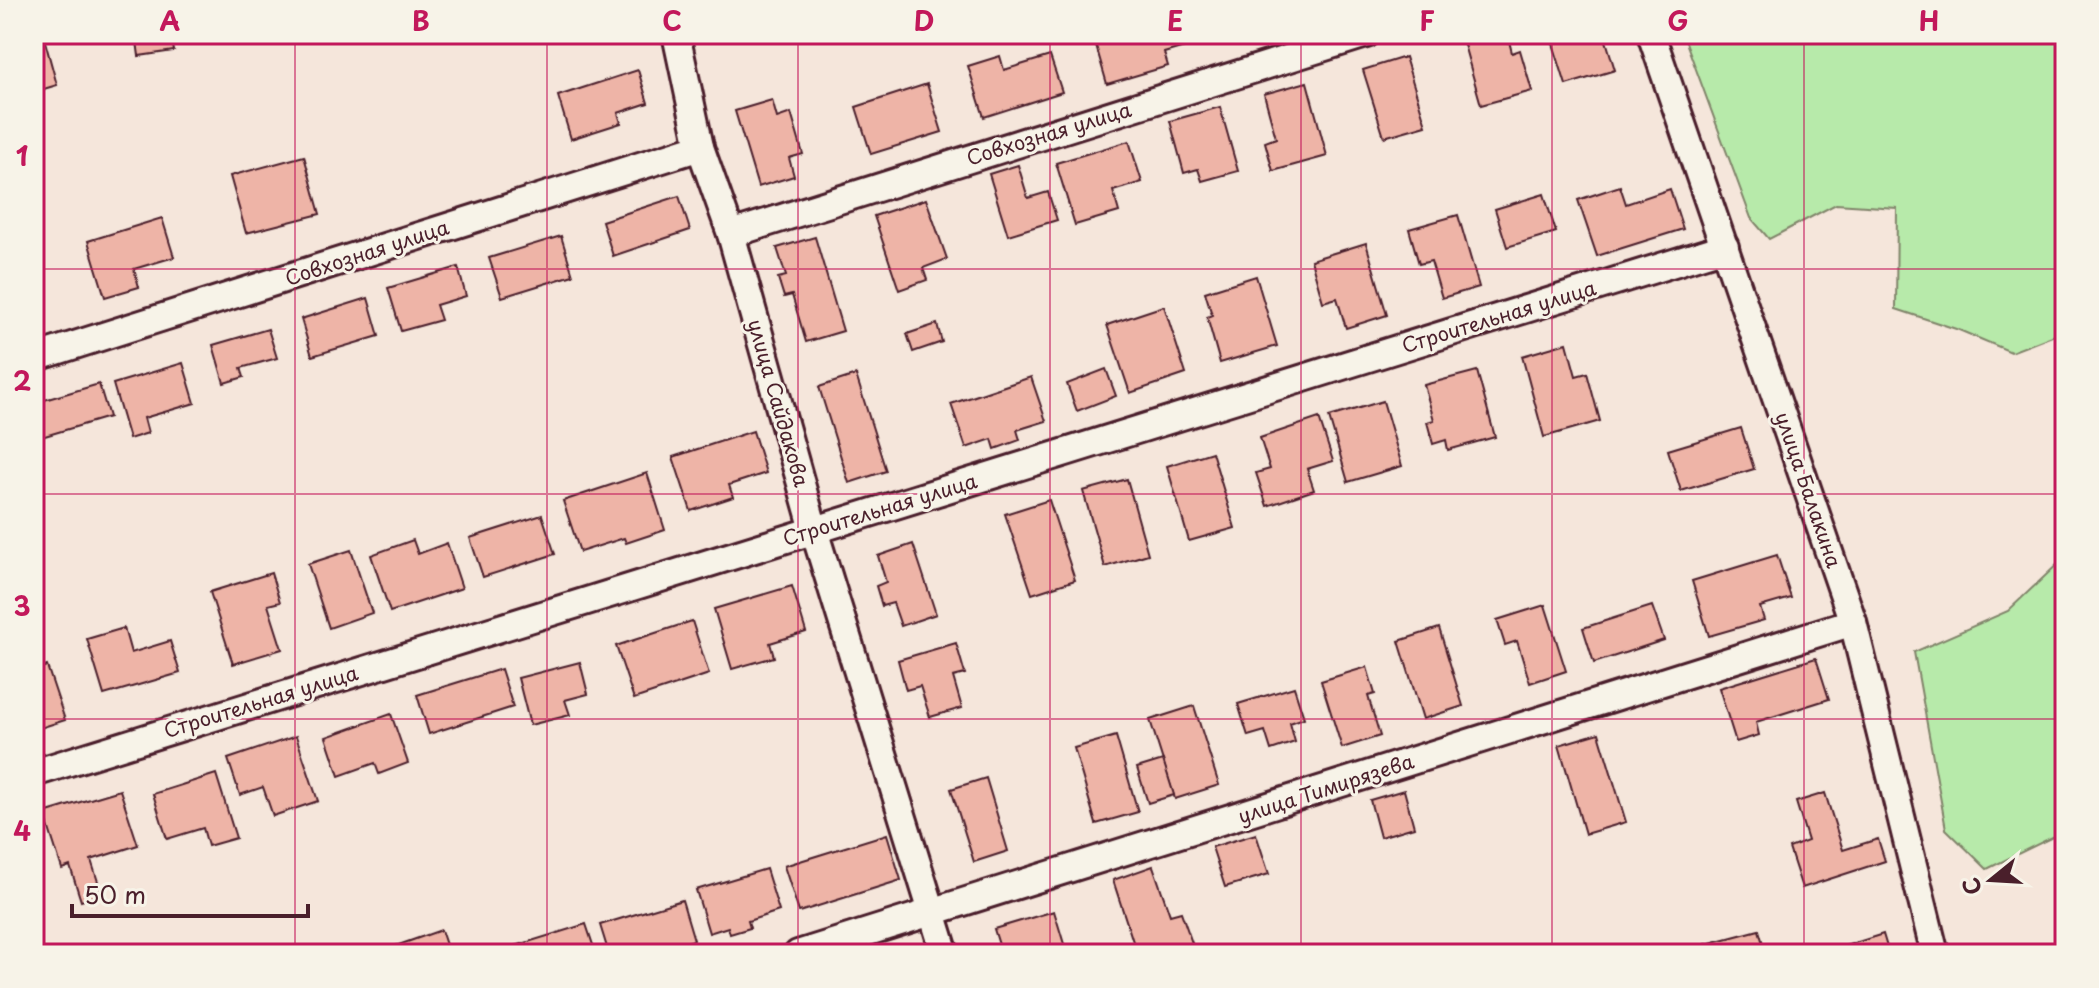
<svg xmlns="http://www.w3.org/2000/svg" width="2099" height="988" viewBox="0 0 2099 988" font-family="'Playpen Sans',sans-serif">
  <rect width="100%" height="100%" fill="#f5e6db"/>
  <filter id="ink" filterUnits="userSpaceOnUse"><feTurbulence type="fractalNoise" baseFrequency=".0125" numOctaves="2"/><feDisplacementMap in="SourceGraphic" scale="16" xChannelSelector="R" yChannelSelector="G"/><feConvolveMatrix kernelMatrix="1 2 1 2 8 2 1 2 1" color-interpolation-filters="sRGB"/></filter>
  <g filter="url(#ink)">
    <g fill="#b7eaaa" stroke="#80846a" stroke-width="2">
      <path d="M1683,34h382v297l-54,21 -52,-22 -63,-21 1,-101 -61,-4 -67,35 -18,-21z"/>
      <path d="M2065,557v274l-78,38 -41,-40 -32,-177 94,-41z"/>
    </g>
    <g fill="#eeb4a7" stroke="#4a1f2b" stroke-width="2">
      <path d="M34,34h9l14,51 -23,7z"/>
      <path d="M136,34h35l3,17 -35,5z"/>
      <path d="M1110,34h86l2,9 -34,10 4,13 -61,18 -13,-45z"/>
      <path d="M1461,34h32l2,6 13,-3 4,16 8,-3 12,41 -51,14z"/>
      <path d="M1550,34h54l11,36 -49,15z"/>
      <path d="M1000,56l4,14 46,-14 12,36 -78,25 -16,-51z"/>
      <path d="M1405,57l21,68 -42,12 -21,-67z"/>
      <path d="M638,70l10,33 -30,10 3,10 -50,16 -13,-43z"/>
      <path d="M1307,82l20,74 -54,15 -8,-29 11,-4 -12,-44z"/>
      <path d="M927,84l15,48 -71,22 -15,-47z"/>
      <path d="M772,100l5,18 14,-5 12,41 -14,4 5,18 -36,11 -23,-76z"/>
      <path d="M1220,107l18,64 -36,10 -4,-12 -14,4 -14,-52z"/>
      <path d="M1129,141l13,41 -29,9 6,21 -44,13 -19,-62z"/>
      <path d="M304,156l16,58 -74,19 -16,-57z"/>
      <path d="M1018,165l10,33 20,-6 9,28 -49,15 -19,-61z"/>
      <path d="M1620,186l6,18 44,-15 13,40 -86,27 -19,-56z"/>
      <path d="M1544,194l12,38 -49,15 -12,-38z"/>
      <path d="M679,196l11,34 -77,26 -11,-35z"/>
      <path d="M926,199l21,60 -24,9 4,12 -28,10 -25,-74z"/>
      <path d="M1458,215l21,72 -37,11 -11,-37 -12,3 -10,-35z"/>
      <path d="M162,218l12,39 -40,12 5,18 -34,10 -17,-56z"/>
      <path d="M561,236l12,39 -71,22 -13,-39z"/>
      <path d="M815,237l28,94 -37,11 -14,-47 -8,2 -6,-19 8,-2 -9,-28z"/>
      <path d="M1366,243l21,72 -41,13 -9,-30 -14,4 -12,-42z"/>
      <path d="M458,267l8,29 -30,9 5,15 -40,11 -13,-43z"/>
      <path d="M1256,276l21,70 -57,17 -13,-46 5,-2 -7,-23z"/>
      <path d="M34,290l7,21 -7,2z"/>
      <path d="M368,298l11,38 -67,20 -11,-37z"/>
      <path d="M1164,306l22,68 -56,19 -23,-68z"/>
      <path d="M937,324l5,18 -29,10 -6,-18z"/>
      <path d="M268,329l9,29 -36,10 3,9 -20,6 -11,-38z"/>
      <path d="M1567,343l9,33 11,-3 13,48 -56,16 -22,-81z"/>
      <path d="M183,363l12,40 -51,15 4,15 -19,6 -16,-55z"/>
      <path d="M1106,369l10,27 -39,15 -10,-27z"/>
      <path d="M1477,371l18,66 -47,13 -2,-10 -13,4 -6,-22 7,-2 -10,-35z"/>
      <path d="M856,375l30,96 -37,12 -30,-96z"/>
      <path d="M1031,377l15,44 -29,9 3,10 -25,9 -3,-10 -26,9 -15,-44z"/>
      <path d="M99,384l10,33 -71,21 -4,-14v-21z"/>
      <path d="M1383,401l19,65 -54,16 -19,-65z"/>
      <path d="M1319,418l14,43 -26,8 7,21 -47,16 -11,-33 14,-4 -10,-31z"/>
      <path d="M1741,428l13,41 -73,22 -13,-41z"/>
      <path d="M753,431l13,42 -37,12 4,12 -42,14 -18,-54z"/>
      <path d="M1212,452l23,76 -46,13 -22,-75z"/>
      <path d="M647,473l18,57 -39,13 -2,-5 -44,14 -17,-51z"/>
      <path d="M1127,479l21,75 -43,13 -22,-76z"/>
      <path d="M1049,500l26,80 -43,14 -27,-80z"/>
      <path d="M542,515l13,39 -72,23 -13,-39z"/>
      <path d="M413,540l5,14 29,-11 15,45 -72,24 -19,-57z"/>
      <path d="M913,544l23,70 -35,12 -8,-23 -11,3 -6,-20 10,-4 -8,-26z"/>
      <path d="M351,550l21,63 -43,15 -21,-64z"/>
      <path d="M1777,555l14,43 -31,9 4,13 -55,16 -17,-55z"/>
      <path d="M271,573l9,29 -12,3 14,44 -49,15 -23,-72z"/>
      <path d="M792,586l14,46 -36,11 4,14 -42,12 -18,-60z"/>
      <path d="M1545,605l21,66 -36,12 -13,-42 -12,4 -8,-25z"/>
      <path d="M1652,606l12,34 -70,23 -11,-35z"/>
      <path d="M692,621l17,53 -75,25 -18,-53z"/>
      <path d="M124,628l7,25 39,-12 10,32 -76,22 -17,-56z"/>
      <path d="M1439,628l24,78 -40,13 -24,-78z"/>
      <path d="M956,643l9,31 -12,3 9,31 -32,9 -10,-31 -14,4 -8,-30z"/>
      <path d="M1816,658l13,41 -73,23 3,13 -23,7 -17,-54z"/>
      <path d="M580,662l8,32 -23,6 5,15 -40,10 -12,-47z"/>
      <path d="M47,666l18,54 -31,10v-60z"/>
      <path d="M1367,667l8,27 -7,2 12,40 -38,12 -21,-67z"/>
      <path d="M501,669l12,38 -84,27 -12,-39z"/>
      <path d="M1294,687l10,31 -14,5 5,19 -24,8 -6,-19 -17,5 -10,-32z"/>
      <path d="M1194,706l25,79 -44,14 -25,-79z"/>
      <path d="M391,714l17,49 -29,11 -4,-11 -36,13 -13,-39z"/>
      <path d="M1599,733l27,89 -41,12 -26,-89z"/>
      <path d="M296,736l22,65 -45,15 -10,-29 -23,8 -12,-36z"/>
      <path d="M1116,736l22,76 -42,12 -22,-76z"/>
      <path d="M1163,760l11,35 -26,8 -11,-35z"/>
      <path d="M216,774l20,64 -28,8 -5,-18 -36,11 -14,-45z"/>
      <path d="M986,778l22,73 -34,11 -23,-73z"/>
      <path d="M120,790l18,55 -47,15 11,34 -21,7 -11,-35 -8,3 -18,-56z"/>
      <path d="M1404,790l10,37 -34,10 -10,-37z"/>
      <path d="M1825,793l18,57 35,-11 7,22 -83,27 -13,-40 19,-7 -12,-39z"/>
      <path d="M887,834l14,46 -102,32 -15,-46z"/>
      <path d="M1256,834l13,40 -44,13 -13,-40z"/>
      <path d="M1153,866l17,49 11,-3 11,31 -33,11h-22l-24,-74z"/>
      <path d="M766,869l13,42 -31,10 2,7 -20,6 -2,-7 -19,6 -13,-43z"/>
      <path d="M682,900l12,40 -47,14h-38l-9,-29z"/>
      <path d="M1054,911l13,43h-77l-1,-3 11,-3 -6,-19z"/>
      <path d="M586,924l10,30h-99l-1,-2z"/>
      <path d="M441,930l8,24h-54l-2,-7z"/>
      <path d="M1759,930l7,24h-57l-3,-10z"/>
      <path d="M1883,934l6,20h-69z"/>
    </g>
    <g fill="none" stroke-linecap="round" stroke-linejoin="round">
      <g stroke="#4a1f2b" stroke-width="32">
        <g id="street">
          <path d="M676,34l24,113 31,87 83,296 131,424"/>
          <path d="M1651,34l202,588 82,332"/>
          <path d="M731,234l635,-200"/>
          <path d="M34,358l666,-211"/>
          <path d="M34,773l1691,-526"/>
          <path d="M798,954l1055,-332"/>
        </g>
      </g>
      <use href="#street" stroke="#f7f3e8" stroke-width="26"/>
    </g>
  </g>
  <path fill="none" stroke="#c2185b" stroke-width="2" stroke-opacity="0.55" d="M295,34v920M547,34v920M798,34v920M1050,34v920M1301,34v920M1552,34v920M1804,34v920M34,269h2031M34,494h2031M34,719h2031"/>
  <g text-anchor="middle" stroke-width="6" stroke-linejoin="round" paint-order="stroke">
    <g font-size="20" fill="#4a1f2b" stroke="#f7f3e8">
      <text transform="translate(1049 134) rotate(-17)" y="7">Совхозная улица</text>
      <text transform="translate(367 253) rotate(-18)" y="7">Совхозная улица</text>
      <text transform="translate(1499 317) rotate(-17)" y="7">Строительная улица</text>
      <text transform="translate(778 403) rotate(74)" y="7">улица Сайдакова</text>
      <text transform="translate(1808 490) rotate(71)" y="7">улица Балакина</text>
      <text transform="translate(880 510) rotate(-17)" y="7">Строительная улица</text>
      <text transform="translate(261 702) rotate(-17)" y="7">Строительная улица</text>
      <text transform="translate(1326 789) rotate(-18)" y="7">улица Тимирязева</text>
    </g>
  </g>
  <rect width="2099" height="988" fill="none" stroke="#f7f3e8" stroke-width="88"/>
  <g transform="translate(1991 880) rotate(252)" stroke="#f7f3e8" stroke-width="6" paint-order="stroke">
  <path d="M0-6L14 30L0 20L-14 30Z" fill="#4a1f2b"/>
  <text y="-12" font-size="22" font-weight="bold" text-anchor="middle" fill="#4a1f2b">С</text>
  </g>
  <path d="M72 904v12h236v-12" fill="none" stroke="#4a1f2b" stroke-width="4"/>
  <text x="84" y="904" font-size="24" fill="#4a1f2b" stroke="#f7f3e8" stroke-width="6" paint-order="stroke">50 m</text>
  <rect x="44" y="44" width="2011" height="900" fill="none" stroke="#c2185b" stroke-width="3"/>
  <g font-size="26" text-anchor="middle" font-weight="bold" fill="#c2185b">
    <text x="170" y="31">A</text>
    <text x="421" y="31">B</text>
    <text x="672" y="31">C</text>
    <text x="924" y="31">D</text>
    <text x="1175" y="31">E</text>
    <text x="1427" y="31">F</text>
    <text x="1678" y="31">G</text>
    <text x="1929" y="31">H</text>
    <text x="22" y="166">1</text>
    <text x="22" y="391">2</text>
    <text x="22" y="616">3</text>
    <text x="22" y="841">4</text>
  </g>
</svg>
